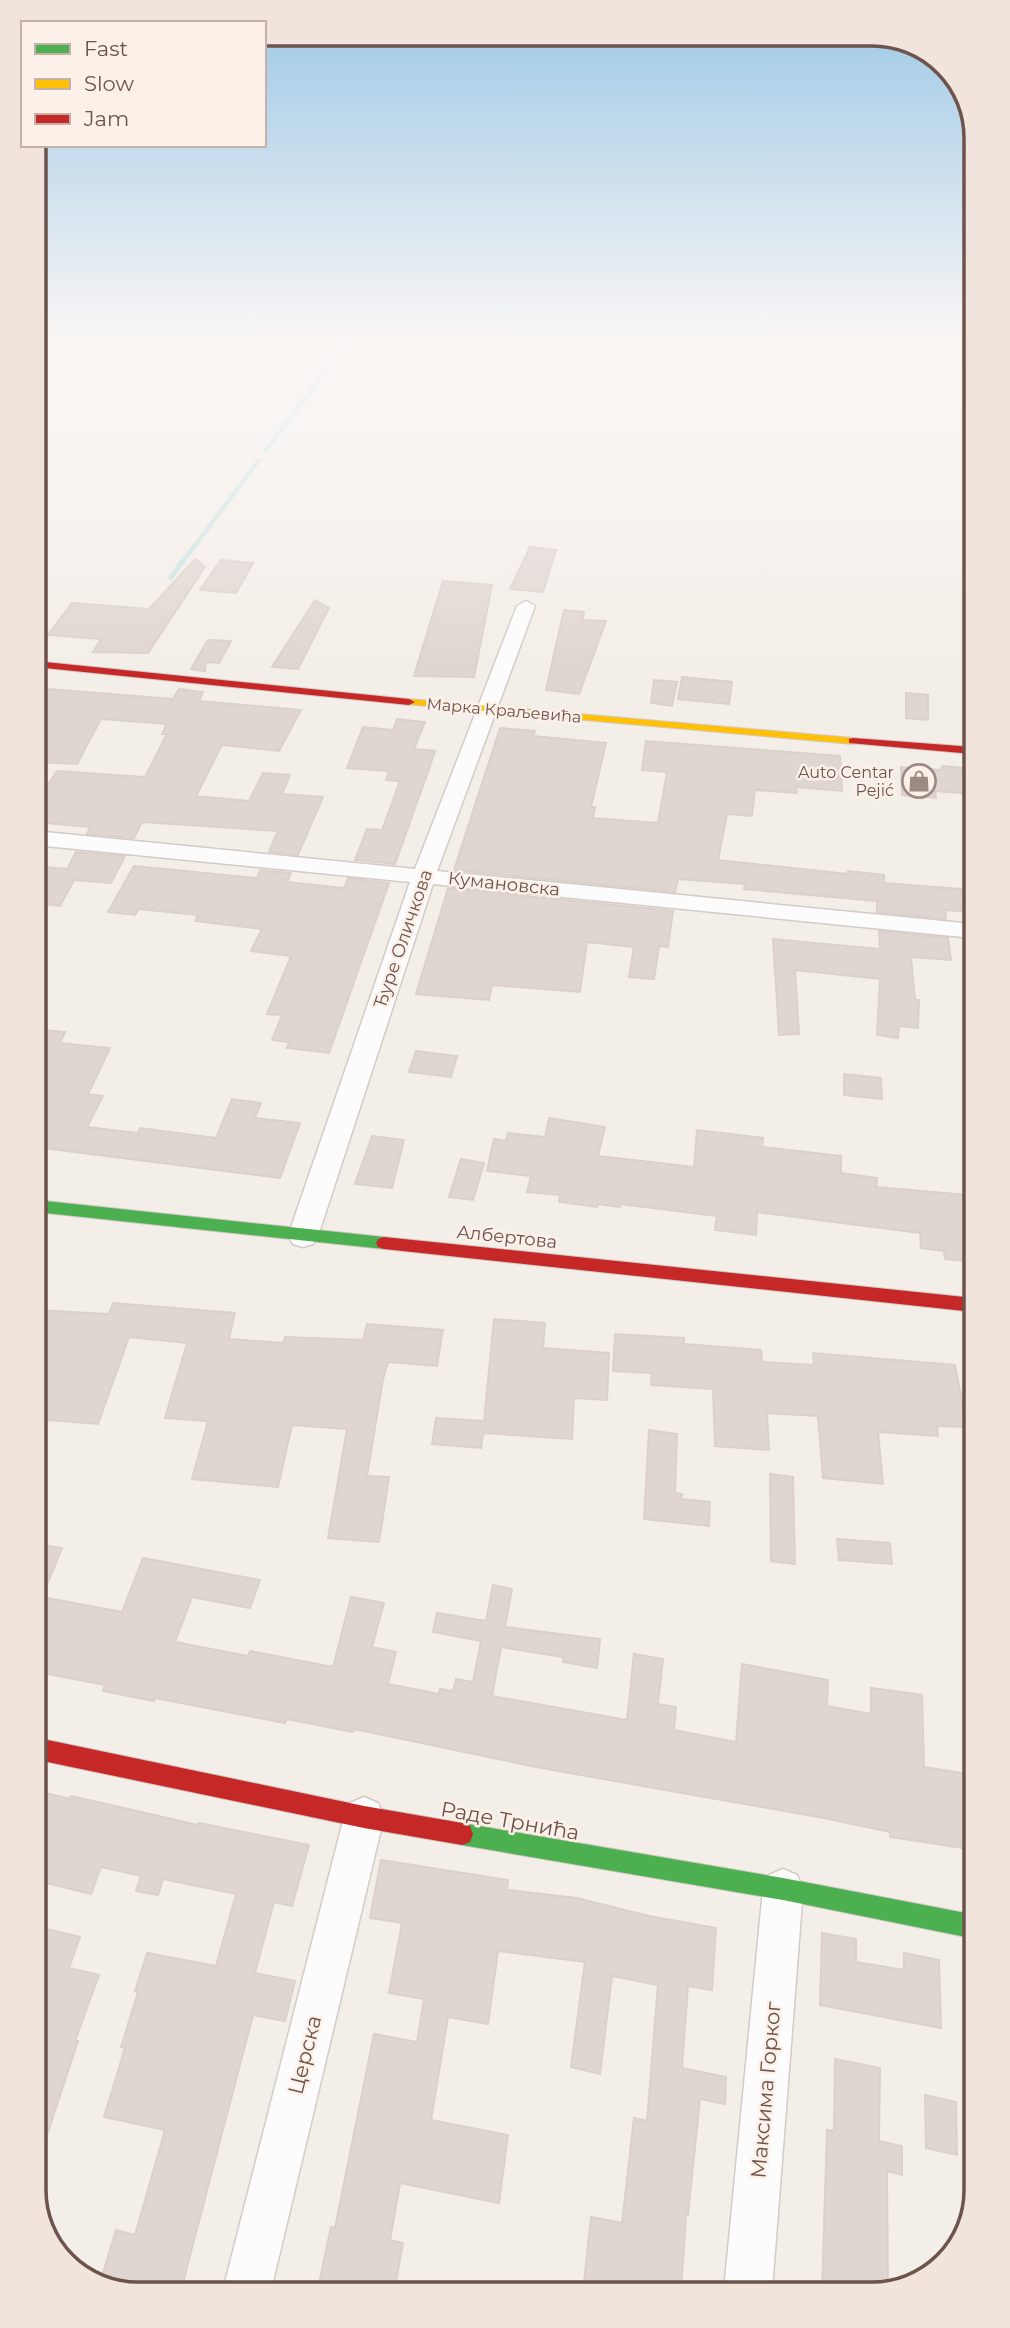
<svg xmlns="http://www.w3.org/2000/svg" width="1010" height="2328" viewBox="0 0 1010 2328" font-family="Montserrat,sans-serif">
  <rect width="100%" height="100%" fill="#f4eee8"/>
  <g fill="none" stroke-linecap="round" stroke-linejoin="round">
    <g stroke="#cbe4e2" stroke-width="4.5">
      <path d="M266,450l83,-110"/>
      <path d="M181,564l78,-104"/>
    </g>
    <path stroke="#cbe4e2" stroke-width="5" d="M171,577l11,-15"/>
  </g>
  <g fill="#e0d6d1" stroke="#dcd0cb" stroke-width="2">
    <path d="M530,547l26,3 -13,42 -33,-3z"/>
    <path d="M195,559l10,8 -57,86 -55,-1 8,-13 -53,-4 24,-32 77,6z"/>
    <path d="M221,560l32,3 -17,30 -36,-3z"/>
    <path d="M443,581l49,4 -18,92 -60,-1z"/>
    <path d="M315,600l14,8 -31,61 -26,-2z"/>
    <path d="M564,610l20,2 -1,8 23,1 -27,73 -33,-4z"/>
    <path d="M208,640l23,1 -12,22 -13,-1 -1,9 -14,-2z"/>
    <path d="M682,677l50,5 -3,22 -51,-5z"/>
    <path d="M654,680l23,2 -5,24 -21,-3z"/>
    <path d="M35,688l138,11 6,-10 24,3 -4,9 102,9 -22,41 -57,-6 -26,51 53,5 14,-28 27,2 -8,19 41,3 -25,58 -29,-3 9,-21 -136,-9 -8,16 -47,-4 3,-7 -55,-5v-18l22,-33 88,6 22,-43h-5l5,-10 -66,-5 -24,45 -42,-2z"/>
    <path d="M906,693l22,2v25l-22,-2z"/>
    <path d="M397,719l28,3 -11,27 21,2 -7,21 -33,92 -40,-4 12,-31 15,1 18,-49 -14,-1 3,-9 -42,-3 16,-41 30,3z"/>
    <path d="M500,728l35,3 -2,5 73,7 -15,64h4l-2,11 65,5 9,-51 -25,-2 4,-29 194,15 2,35 -46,-4 1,6 -42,-3 -3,26 -25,-2 -9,46 130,14v-3l36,4v8l89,7v22l-28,-2 1,9 -69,-7v-11l-133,-12 1,-5 -67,-5 -3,13 -221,-22z"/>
    <path d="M942,766l31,3v25l-38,-3 1,7 -34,-3 -1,-28 41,3z"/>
    <path d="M76,852l49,4 -14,27 -37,-3 -14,26 -25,-3v-37l32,3z"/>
    <path d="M134,866l123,12 3,-8 31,3 -4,9 57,6 4,-10 41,5 -60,170 -42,-5 2,-6 -17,-2 10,-25 -15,-1 24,-58 -40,-5 11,-22 -67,-8 3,-6 -59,-6 -4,6 -27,-3z"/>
    <path d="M448,888l225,23 -5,36 -9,-1 -5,33 -25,-2 5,-30 -47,-5 -7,50 -88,-7 -3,15 -73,-6z"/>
    <path d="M879,931l69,7 3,22 -40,-3 4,43h4l-1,28 -19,-2 -1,12 -21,-3 3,-56 -85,-9 4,64 -20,1 -6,-96 107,10z"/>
    <path d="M44,1030l21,2 -5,11 50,5 -22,46 15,2 -16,31 51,6 2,-5 76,10 16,-39 29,4 -6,15 45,5 -20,55 -244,-31v-107h3z"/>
    <path d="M416,1051l41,5 -6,21 -42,-5z"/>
    <path d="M844,1074l37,4 1,21 -38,-4z"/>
    <path d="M549,1118l56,9 -7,29 96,11 3,-37 66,8 -1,9 79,9v17l36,5 -1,9 91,8 2,23 5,1v43l-29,-3 -1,-8 -23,-3 -1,-15 -163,-21 -1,23 -41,-5 2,-14 -97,-12v3l-22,-3 -1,3 -38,-5 1,-7 -33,-3 4,-16 -44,-5 7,-32 12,2 2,-8 37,4z"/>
    <path d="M372,1136l32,4 -12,48 -37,-4z"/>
    <path d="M461,1159l23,4 -11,37 -24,-3z"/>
    <path d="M113,1303l122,10 -6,26 54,4 2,-6 78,3 4,-16 76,6 -6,36 -49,-4 -5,17 -16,97 22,1 -10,65 -51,-4 19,-109 -55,-4 -14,62 -86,-8 16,-58 -43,-3 22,-75 -58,-6 -31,87 -61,-5v-109l72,4z"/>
    <path d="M494,1319l51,4 -2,25 66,5 -2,47 -33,-2 -2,41 -89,-6 -2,15 -49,-4 4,-26 48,3z"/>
    <path d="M615,1334l69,4v6l77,6 1,12 52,3 -1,-12 142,12 12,62 -30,-1 1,10 -60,-4 5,52 -60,-6 -5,-62 -51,-3 2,37 -54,-4 -2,-57 -62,-4 1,-12 -39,-2z"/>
    <path d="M649,1430l28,4 -2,59 7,1 -1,5 29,3 -1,24 -65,-7z"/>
    <path d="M770,1474l23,3 2,87 -24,-3z"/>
    <path d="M837,1539l53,4 2,21 -53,-4z"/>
    <path d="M37,1544l25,4 -20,49 80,15 21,-54 117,22 -10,28 -58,-11 -17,45 73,14 2,-5 83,16 18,-70 33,6 -12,44 24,5 -8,32 51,10 1,-5 13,2 3,-12 17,3 8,-41 -48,-9 4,-19 49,8 7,-36 19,4 -7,38 95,12 -3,29 -34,-6v-5l-62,-10 -9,49 135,24 7,-66 29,5 -5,45 18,3 -2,23 62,12 6,-78 86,16 -1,26 44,8v-26l51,7 2,72 52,8v75l-86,-13v-5l-66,-14 -283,-50 -187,-39 -1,3 -66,-13 -2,4 -130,-25 -1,3 -51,-10 2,-6 -68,-13z"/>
    <path d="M38,1791l32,8 1,-3 127,29 1,-2 110,22 -17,61 -18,-4 -19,71 40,8 -10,40 -32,-6 -73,279h-50l-30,-11 16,-53 19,5 30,-105 -61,-13 21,-69 -4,-1 17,-55 -3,-1 12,-38 69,13 20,-72 -73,-15 -5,16 -22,-4 5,-15 -40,-9 -10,27 -53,-13z"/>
    <path d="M381,1860l127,20 -1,10 70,8 72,18 67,12 -4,62 -24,-4 -6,82 44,9 -1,27 -25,-5 -12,116h-2l-5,76h-52l-45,-9 7,-65 31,6 12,-105 13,3 11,-136 -46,-9 -12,98 -29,-7 14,-105 -87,-11 -10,73 -40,-7 -17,103 77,15 -9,68 -99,-20 -10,57 13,3 -9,50h-77l14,-66 4,1 39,-194 43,8 7,-43 -35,-6 13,-70 -32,-5z"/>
    <path d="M38,1927l42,10 -11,31 30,7 -24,66h3l-35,106h-4z"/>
    <path d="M822,1933l34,6v23l48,8v-17l35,7 2,68 -121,-23z"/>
    <path d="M835,2059l45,9 -1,73 23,5v29l-15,-4 1,118 -66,1 5,-160 7,1z"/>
    <path d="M925,2095l31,7 1,53 -31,-7z"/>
  </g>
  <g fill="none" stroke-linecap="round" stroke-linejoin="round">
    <g stroke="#d3cbc6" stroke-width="3">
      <g id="street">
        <path d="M526,601l9,5 -98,265 536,53v14l-540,-54 -115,352 -5,8 -10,3 -10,-3 -5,-8 122,-354 -375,-37v-14l380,38 102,-263z"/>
        <path d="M364,1797l14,6 6,14 -114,477h-48l122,-477 6,-14z"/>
        <path d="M783,1869l14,6 6,14 -31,401h-48l39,-401 6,-14z"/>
      </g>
    </g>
    <g stroke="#d2c9c5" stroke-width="2">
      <g id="fast">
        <path d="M36,1200l348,37 6,2 2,4 -2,4 -6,2 -348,-37z"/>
        <path d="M462,1823l321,55 193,37v24l-193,-39 -321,-55 -8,-3 -3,-8 3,-8z"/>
      </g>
    </g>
    <g stroke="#d2c9c5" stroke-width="2">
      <path id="slow" d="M409,699l444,39 6,3 -6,3 -448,-40 -2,-2z"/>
    </g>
    <g stroke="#d2c9c5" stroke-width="2">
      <g id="jam">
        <path d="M35,661l374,38 6,3 -6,3 -374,-38z"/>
        <path d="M853,738l120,9v7l-124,-11v-4z"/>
        <path d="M384,1237l590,61v14l-590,-63 -6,-2 -2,-4 2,-4z"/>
        <path d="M38,1738l326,68 98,17 8,3 3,8 -3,8 -8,3 -98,-17 -326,-68z"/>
      </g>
    </g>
    <use href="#street" fill="#fdfcfc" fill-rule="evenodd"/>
    <use href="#fast" fill="#4caf50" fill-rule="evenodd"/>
    <use href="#slow" fill="#ffc107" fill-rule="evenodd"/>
    <use href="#jam" fill="#c62828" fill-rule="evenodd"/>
  </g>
  <linearGradient id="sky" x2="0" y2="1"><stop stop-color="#9cc7e6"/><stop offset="0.51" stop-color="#faf7f5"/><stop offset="1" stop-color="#faf7f5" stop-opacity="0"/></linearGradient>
  <rect width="1010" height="666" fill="url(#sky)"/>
  <defs>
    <g id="shop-ring" transform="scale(1.75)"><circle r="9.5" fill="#fcf1e9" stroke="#9d8983" stroke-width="1.5"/><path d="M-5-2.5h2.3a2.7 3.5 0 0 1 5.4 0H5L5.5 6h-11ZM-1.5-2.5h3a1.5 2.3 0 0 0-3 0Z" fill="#9d8983"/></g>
  </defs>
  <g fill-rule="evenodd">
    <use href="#shop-ring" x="919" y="781"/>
  </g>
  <g text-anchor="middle" stroke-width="5" stroke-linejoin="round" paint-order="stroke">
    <g font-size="16" fill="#6e524c" stroke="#fcf1e9">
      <text transform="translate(504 710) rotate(5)" y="6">Марка Краљевића</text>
    </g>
    <g font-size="16" fill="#6e524c" stroke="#fcf1e9" text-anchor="end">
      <text x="894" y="778">Auto Centar<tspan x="894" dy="18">Pejić</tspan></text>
    </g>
    <g font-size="18" fill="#6e524c" stroke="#fcf1e9">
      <text transform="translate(504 884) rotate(6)" y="6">Кумановска</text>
      <text transform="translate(403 939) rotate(-71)" y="6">Ђуре Оличкова</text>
      <text transform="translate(507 1237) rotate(6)" y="6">Албертова</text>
    </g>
    <g font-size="21" fill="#6e524c" stroke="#fcf1e9">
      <text transform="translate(510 1821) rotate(10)" y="7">Раде Трнића</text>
      <text transform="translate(305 2055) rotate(-76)" y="7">Церска</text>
      <text transform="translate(766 2090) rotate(-85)" y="7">Максима Горког</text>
    </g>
  </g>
  <path d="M0 0H1010V2328H0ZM138 46H872A92 92 0 0 1 964 138V2190A92 92 0 0 1 872 2282H138A92 92 0 0 1 46 2190V138A92 92 0 0 1 138 46Z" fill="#f1e4dc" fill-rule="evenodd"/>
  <path fill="none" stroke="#6e524c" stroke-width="3.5" d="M138 46H872A92 92 0 0 1 964 138V2190A92 92 0 0 1 872 2282H138A92 92 0 0 1 46 2190V138A92 92 0 0 1 138 46Z"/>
  <rect x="21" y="21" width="245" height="126" fill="#fcf1e9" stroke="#c3b1aa" stroke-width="2"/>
  <rect x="35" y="44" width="35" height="10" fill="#4caf50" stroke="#c3b1aa" stroke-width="2"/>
  <text x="84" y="56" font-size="21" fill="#6e524c">Fast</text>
  <rect x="35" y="79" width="35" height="10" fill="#ffc107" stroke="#c3b1aa" stroke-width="2"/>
  <text x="84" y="91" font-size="21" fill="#6e524c">Slow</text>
  <rect x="35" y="114" width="35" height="10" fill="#c62828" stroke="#c3b1aa" stroke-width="2"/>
  <text x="84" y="126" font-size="21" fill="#6e524c">Jam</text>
</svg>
